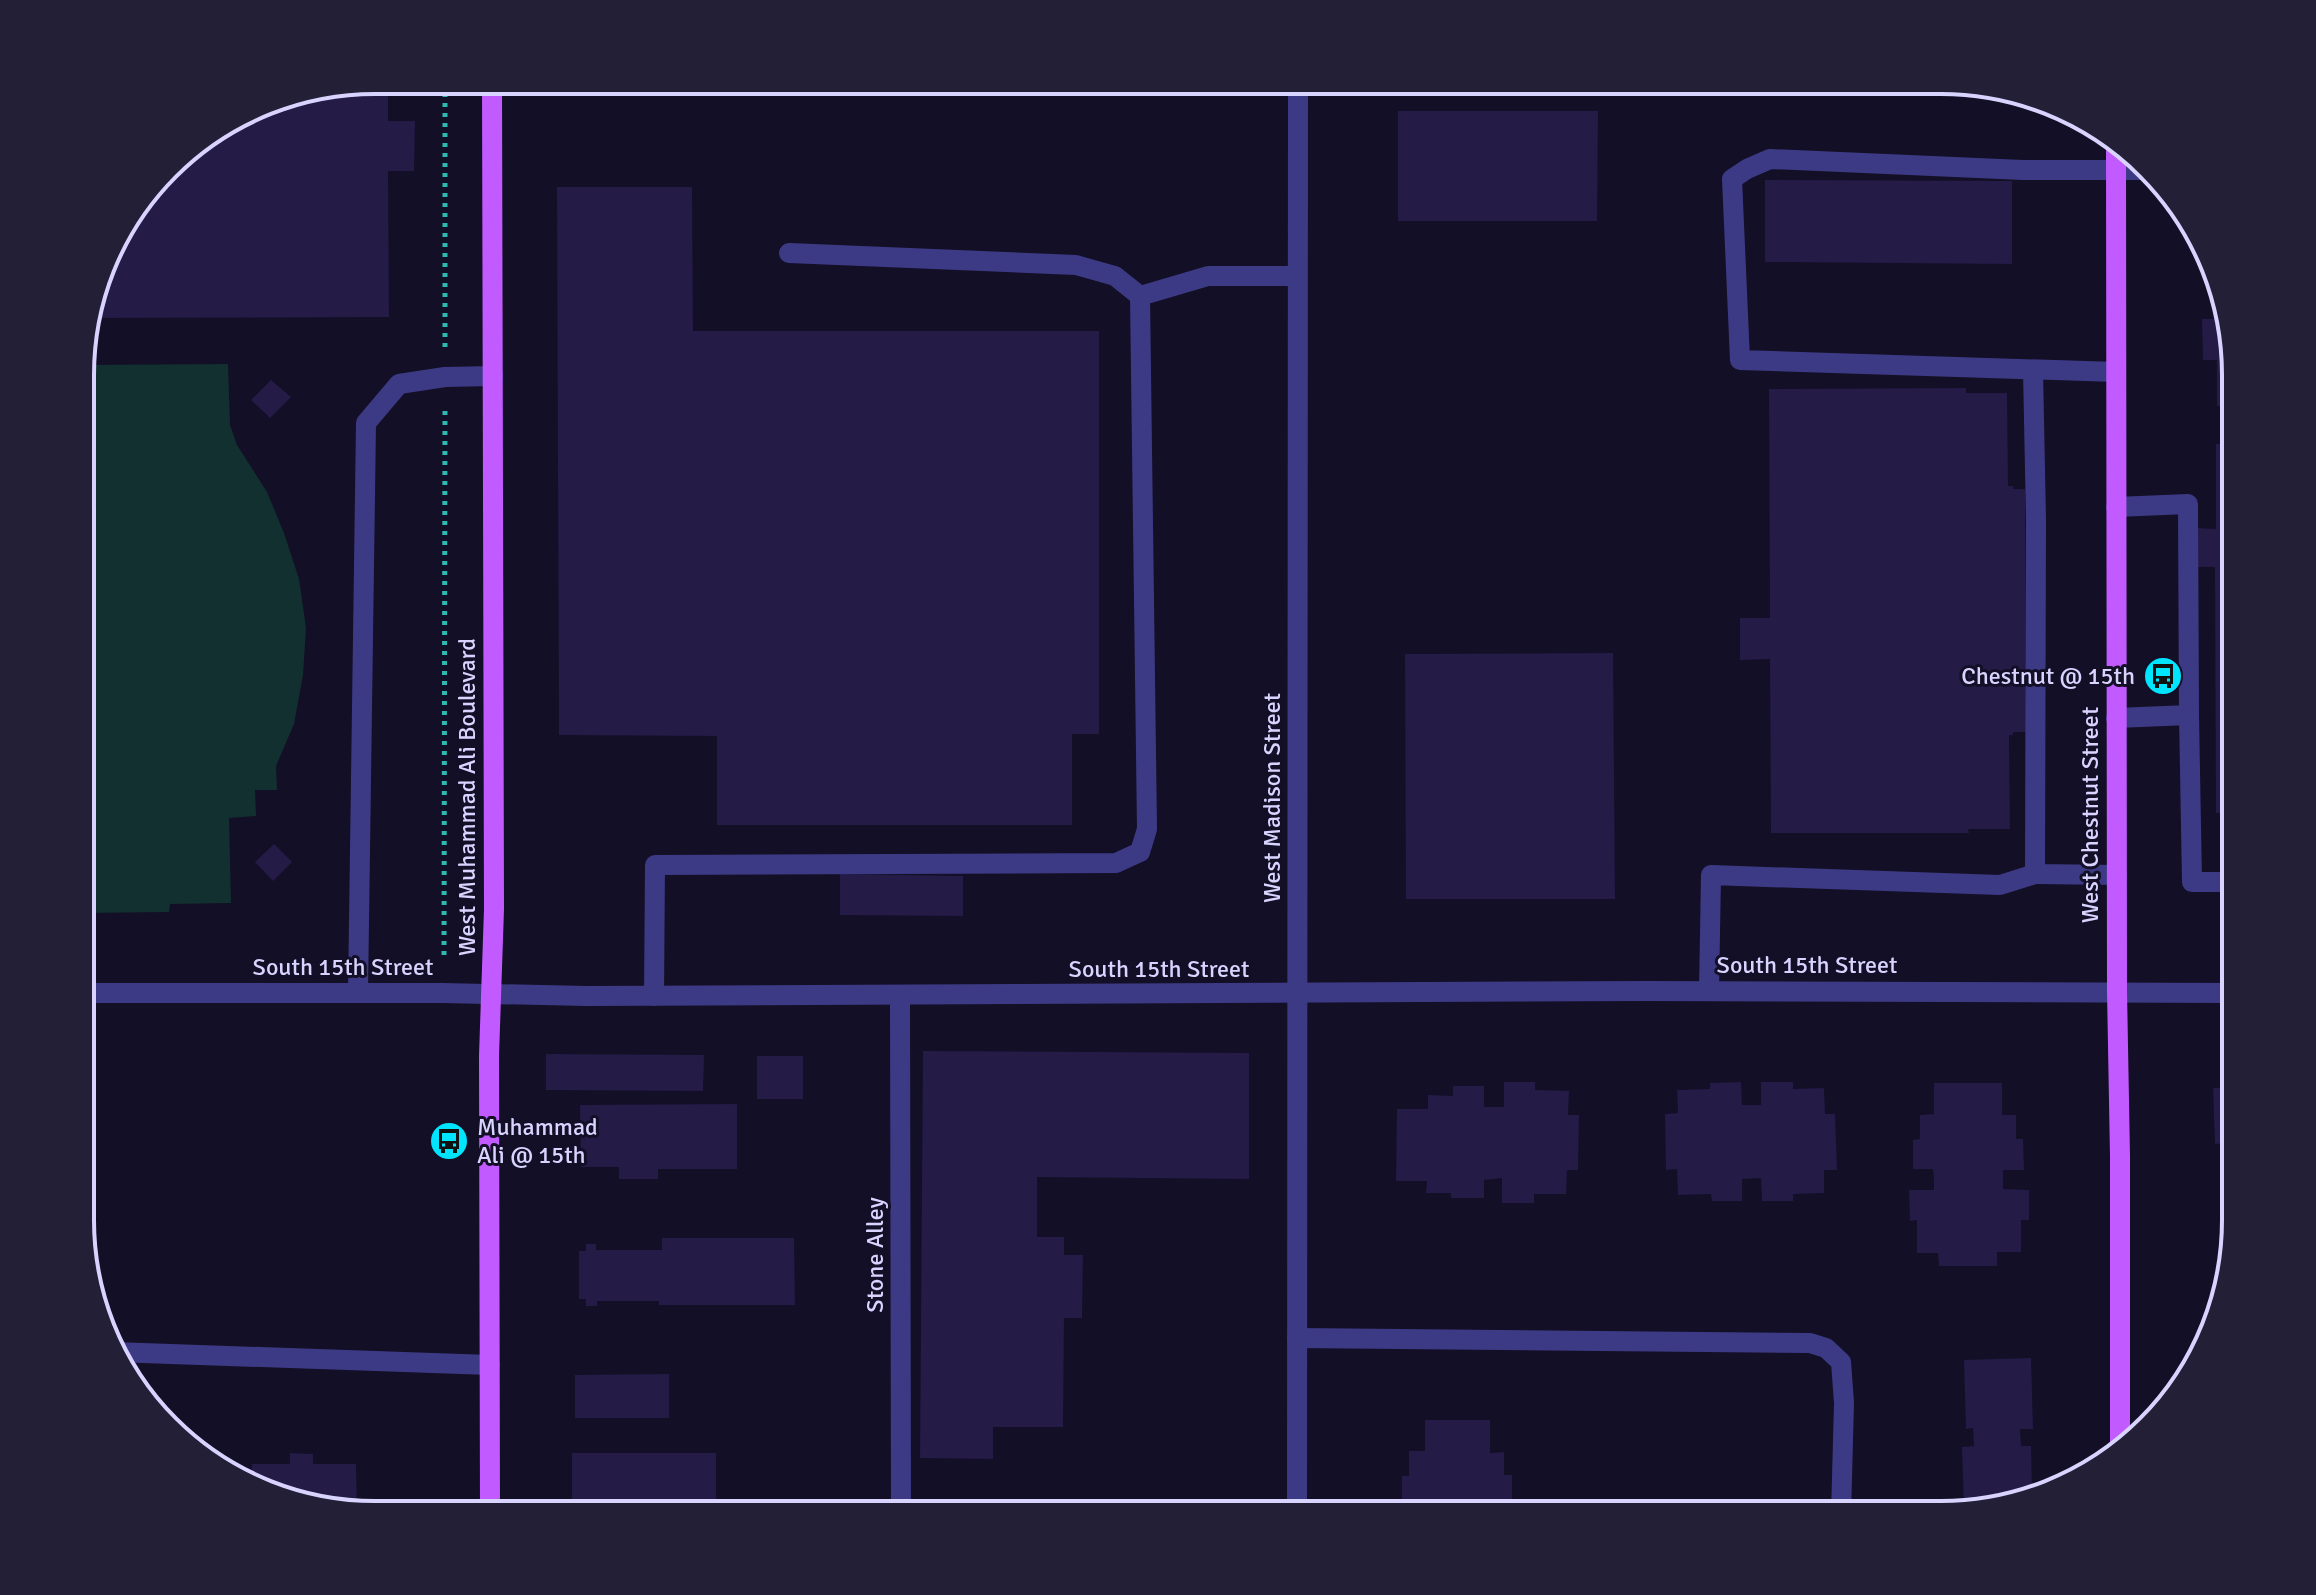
<svg xmlns="http://www.w3.org/2000/svg" width="2316" height="1595" viewBox="0 0 2316 1595" font-family="Signika,sans-serif">
  <rect width="100%" height="100%" fill="#130f26"/>
  <path fill="#12302f" d="M228,364l2,61 7,20 30,47 17,41 15,46 7,49 -3,47 -9,49 -18,42 1,24h-22l1,26 -27,2 2,85 -61,1 -1,8 -87,1v-548z"/>
  <g fill="#241b47">
    <path d="M388,87v34h27l-1,50h-26l1,146 -301,1 23,-74 69,-90 83,-52 74,-14z"/>
    <path d="M1398,111h200l-1,110h-199z"/>
    <path d="M1765,180l247,1v83l-247,-2z"/>
    <path d="M557,187h135l1,144h406v403h-27v91h-355v-89l-158,-1z"/>
    <path d="M2216,291l19,66v49h-18v-46h-14l-1,-41h13z"/>
    <path d="M271,380l20,17 -21,21 -19,-18z"/>
    <path d="M1966,388v5h41l1,93h5v3h12l1,243h-13v3h-4l1,94h-42l1,4h-198l-1,-174 -30,1v-42h30l-1,-229z"/>
    <path d="M2216,444h19v369h-19l-1,-246h-17l-1,-39 19,1z"/>
    <path d="M1613,653l2,246h-209l-1,-245z"/>
    <path d="M274,844l18,18 -19,19 -18,-19z"/>
    <path d="M840,874l123,2v40l-123,-1z"/>
    <path d="M923,1051l326,2v126l-212,-2v60h27v18h19l-1,63h-18l-1,109h-70v32l-73,-1z"/>
    <path d="M546,1054l158,1 -1,36 -157,-1z"/>
    <rect x="757" y="1056" width="46" height="43"/>
    <path d="M1504,1082h31v8l34,1 -1,24h11l-1,55h-11l-1,24h-32v9h-32v-25l-18,2v18h-33v-5h-25l1,-12h-31l1,-72h31v-14l25,1v-10h31v21h20z"/>
    <path d="M1741,1082l1,23h19v-23h32v7l31,-1 1,26h10l2,56h-13v23l-31,1v7h-31l-1,-23 -19,1v22h-30l-1,-7 -33,1 -1,-26 -11,1 -1,-56 13,-1 -1,-23 33,-1v-6z"/>
    <path d="M1934,1083h68v32h14v24h7l1,31h-21v19l26,1v30h-8v32h-24v14h-58l-1,-13h-21v-33l-7,1 -1,-31h25v-12l-1,-9h-20v-29l7,-1v-24l14,-1z"/>
    <path d="M2235,1087v78h-6l-1,-22 -13,1 -2,-56z"/>
    <path d="M737,1104v65h-79v10h-39v-12h-38l-1,-62z"/>
    <path d="M2220,1182h15v58l-13,1z"/>
    <path d="M662,1238h132l1,67h-136v-4h-62v5h-11v-7h-7v-48h7v-7h10v6h66z"/>
    <path d="M2031,1358l2,71h-13l1,17h10l1,48 -68,16 -2,-63 12,-1 -1,-18 -7,1 -2,-69z"/>
    <path d="M669,1374v44h-94v-43z"/>
    <path d="M1425,1420h65v33l14,-1v23h8v32h-20v8h-71v-8h-19v-31h7v-25h16z"/>
    <path d="M290,1453l23,1v10h43l1,50 -77,-15 -28,-15v-20h38z"/>
    <rect x="572" y="1453" width="144" height="50"/>
    <path d="M614,1505h37v10l-37,-1z"/>
    <rect x="661" y="1506" width="34" height="9"/>
  </g>
  <g fill="none" stroke-linecap="round" stroke-linejoin="round">
    <g stroke="#2fb8b0" stroke-width="5" stroke-dasharray="4 6" stroke-linecap="butt">
      <path d="M445,347v-267"/>
      <path d="M444,955l1,-546"/>
    </g>
    <g stroke="#3d3a85" stroke-width="20">
      <path d="M1140,296l68,-20h89"/>
      <path d="M2033,370l3,150 -1,354 82,1"/>
      <path d="M2116,372l-376,-12 -8,-181 15,-10 23,-10 253,11h123"/>
      <path d="M2189,715l3,167h43"/>
      <path d="M2116,718l73,-3 -1,-211 -72,3"/>
      <path d="M1709,991l2,-116 289,10 35,-11"/>
      <path d="M82,993h360l145,3 1059,-5 589,2"/>
      <path d="M358,993l8,-570 33,-39 46,-7 48,-1"/>
      <path d="M900,995l1,520"/>
      <path d="M654,996l1,-131 461,-2 24,-11 7,-23 -7,-533 -25,-20 -39,-11 -287,-12"/>
      <path d="M1297,1338l513,5 16,5 15,14 3,41 -3,112"/>
      <path d="M114,1352l376,13"/>
      <path d="M1297,1515l1,-1435"/>
    </g>
    <g stroke="#c25bff" stroke-width="20">
      <path d="M2116,138l1,853 3,165v288"/>
      <path d="M490,1514l-1,-458 5,-147 -2,-829"/>
    </g>
  </g>
  <defs>
    <g id="bus-disc" transform="scale(2)"><circle r="9.5" fill="#00e5ff" stroke="#130f26"/><path d="M-5-6H5V4H4V6H2V4H-2V6H-4V4H-5ZM-3.5-4V0h7V-4ZM-3.5 1.2v1.5H-2V1.2ZM2 1.2v1.5H3.5V1.2Z" fill="#111"/></g>
  </defs>
  <g fill-rule="evenodd">
    <use href="#bus-disc" x="2163" y="676"/>
    <use href="#bus-disc" x="449" y="1141"/>
  </g>
  <g text-anchor="middle" stroke-width="6" stroke-linejoin="round" paint-order="stroke">
    <g font-size="24" fill="#d9d4ff" stroke="#130f26" text-anchor="end">
      <text x="2135" y="684">Chestnut @ 15th</text>
      <text x="477" y="1135" text-anchor="start">Muhammad<tspan x="477" dy="28">Ali @ 15th</tspan></text>
    </g>
    <g font-size="24" fill="#d9d4ff" stroke="#130f26">
      <text transform="translate(467 797) rotate(-90)" y="8">West Muhammad Ali Boulevard</text>
      <text transform="translate(1272 798) rotate(-90)" y="8">West Madison Street</text>
      <text transform="translate(2090 815) rotate(-90)" y="8">West Chestnut Street</text>
      <text x="1807" y="973">South 15th Street</text>
      <text x="343" y="975">South 15th Street</text>
      <text x="1159" y="977">South 15th Street</text>
      <text transform="translate(875 1255) rotate(-90)" y="8">Stone Alley</text>
    </g>
  </g>
  <path d="M0 0H2316V1595H0ZM375 94H1941A281 281 0 0 1 2222 375V1220A281 281 0 0 1 1941 1501H375A281 281 0 0 1 94 1220V375A281 281 0 0 1 375 94Z" fill="#231f37" fill-rule="evenodd"/>
  <path fill="none" stroke="#d9d4ff" stroke-width="4" d="M375 94H1941A281 281 0 0 1 2222 375V1220A281 281 0 0 1 1941 1501H375A281 281 0 0 1 94 1220V375A281 281 0 0 1 375 94Z"/>
</svg>
